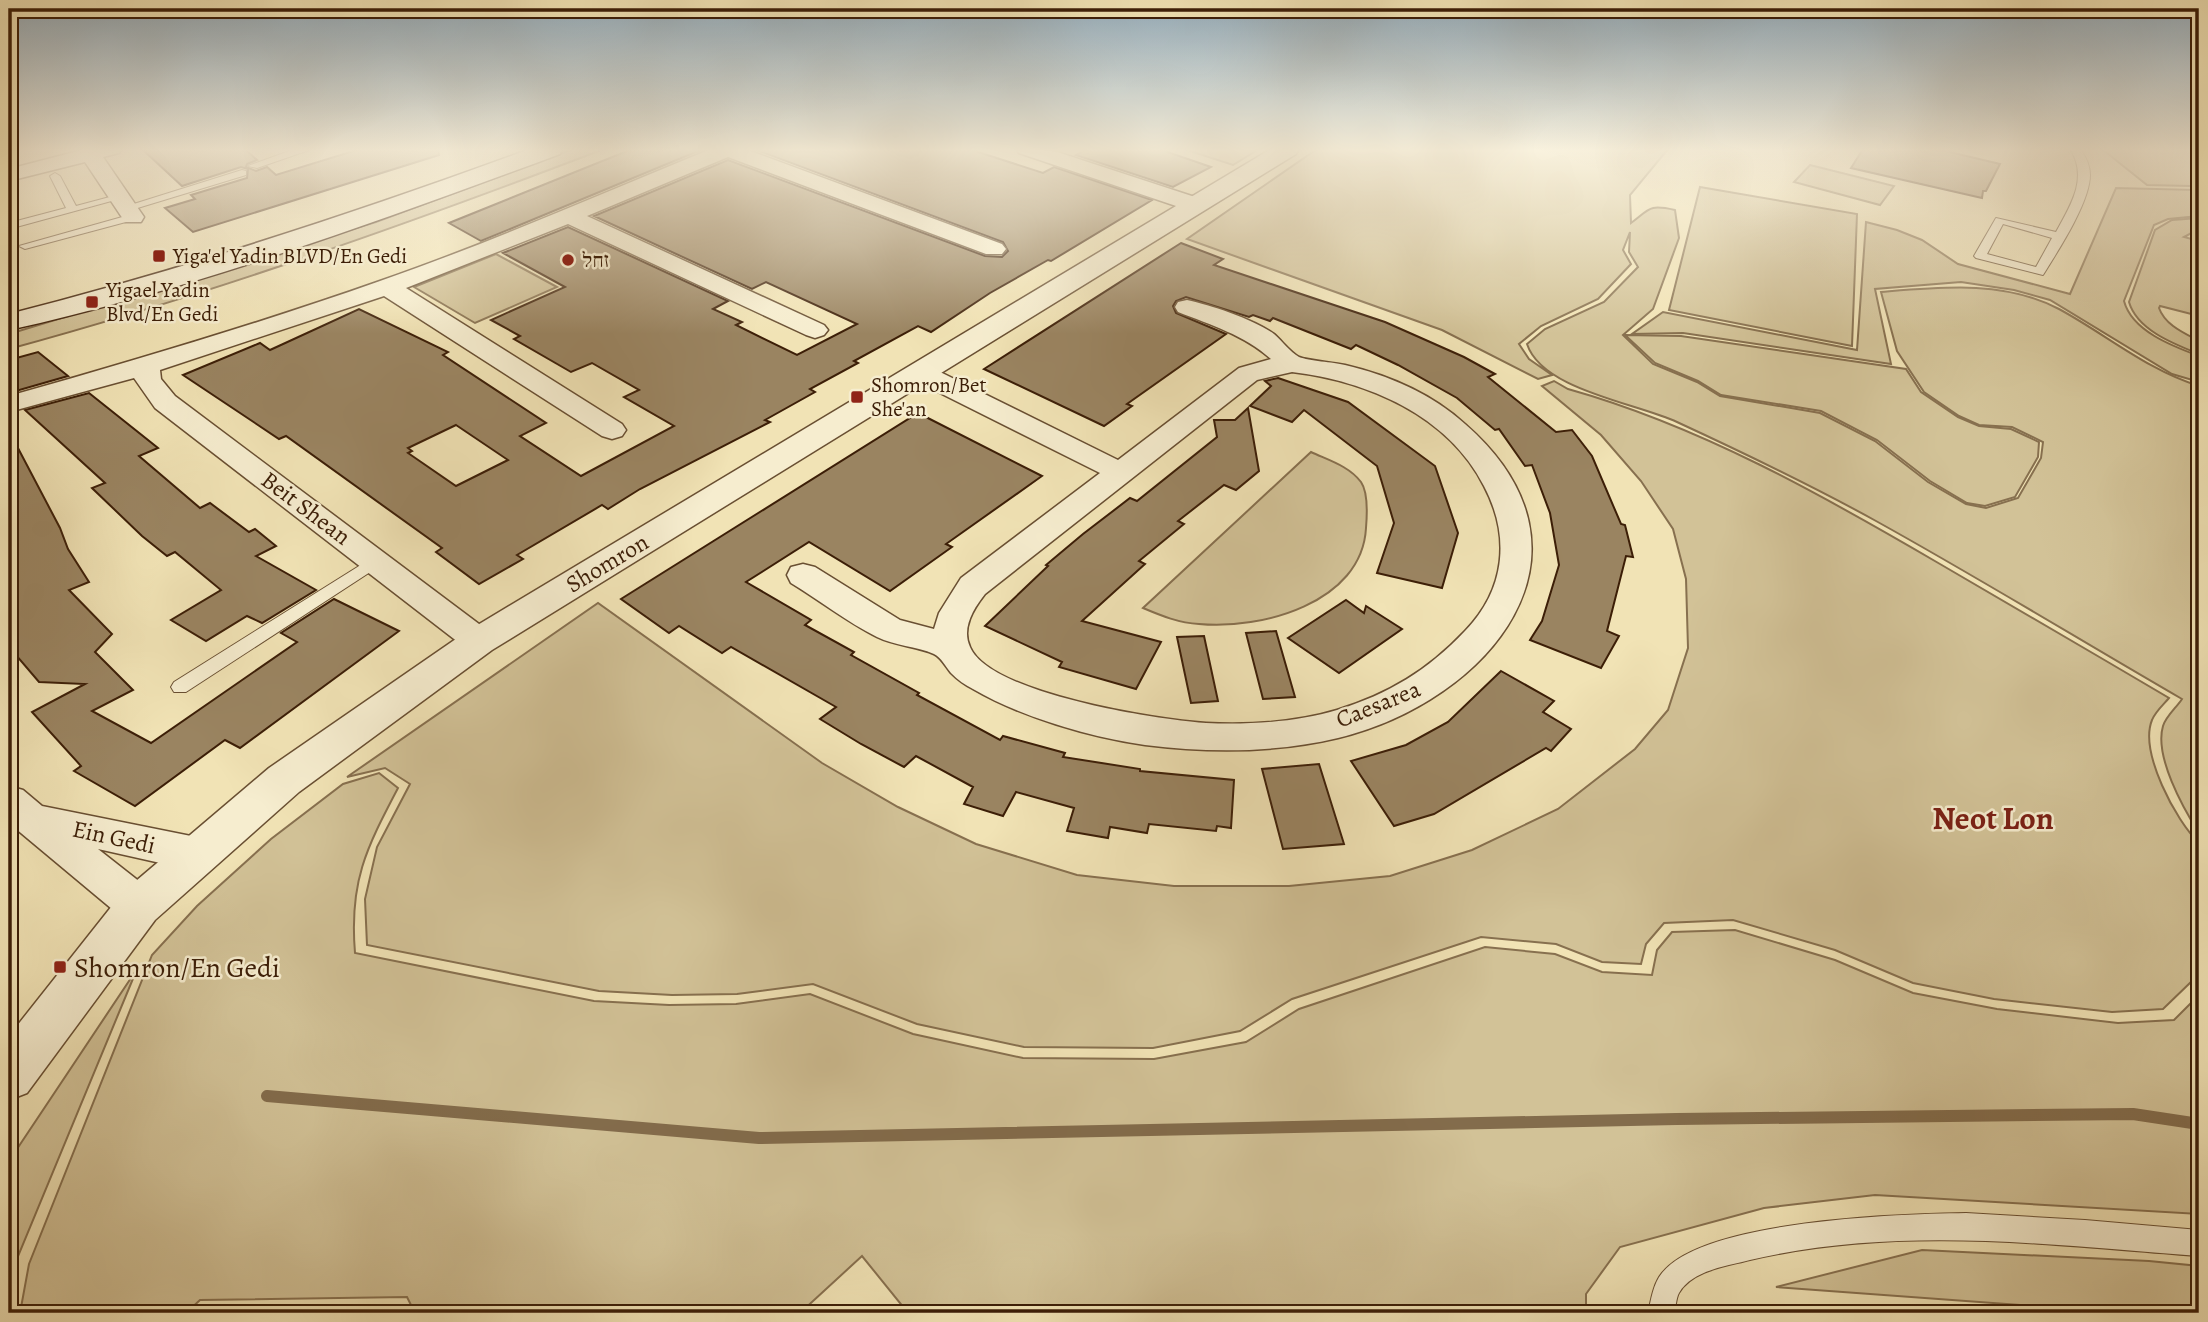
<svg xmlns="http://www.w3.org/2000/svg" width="2208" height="1322" viewBox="0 0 2208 1322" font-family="Alegreya,'Frank Ruhl Libre',serif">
  <rect width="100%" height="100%" fill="#f1e3b5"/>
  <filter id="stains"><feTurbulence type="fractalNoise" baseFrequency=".00286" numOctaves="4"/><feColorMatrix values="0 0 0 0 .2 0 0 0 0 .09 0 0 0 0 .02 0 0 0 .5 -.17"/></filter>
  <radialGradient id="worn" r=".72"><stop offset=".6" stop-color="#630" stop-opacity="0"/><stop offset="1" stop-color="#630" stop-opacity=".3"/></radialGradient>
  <g fill="#d2c297" stroke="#87704f" stroke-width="2">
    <path d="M573,149h31c-196,75 -393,145 -595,200v-15l367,-112z"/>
    <path d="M1184,149h75l-26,16z"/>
    <path d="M1317,149h351l-38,46 1,28c19,-14 17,-19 44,-13l4,28 -26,71 -30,26 30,29 44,18 23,14 100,17 55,28 53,41 38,22 20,4 32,-10 23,-40 2,-16 -31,-15 -33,-2 -20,-9 -35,-24 -27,-41 -16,-59c60,-5 123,-12 178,17 48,26 88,61 140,77v447c-16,-25 -45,-77 -36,-107 3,-10 14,-19 19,-27 -102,-59 -203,-121 -306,-178 -65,-36 -132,-68 -199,-99 -41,-19 -135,-32 -150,-78l18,-15 59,-27 34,-35 -9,-15 1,-20 -7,18 8,14 -33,35 -57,27 -22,18 10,15 23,16 -14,4 -96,-49 -255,-91z"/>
    <path d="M2102,149h97v67l-31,3 -14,6 -30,76c8,30 48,45 75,55v26l-27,-8 -122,-74 -36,-10 -53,-8 -86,7 16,75 -208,-31 -51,1 31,-22 194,38 9,-128 31,8 25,10 36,24 112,30 46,-106 79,2 -5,-4 -43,-1z"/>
    <path d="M1810,165l84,21 -14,19 -86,-23z"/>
    <path d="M1700,187l157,27 -5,132 -183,-36z"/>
    <path d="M2199,218v11l-15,8 15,4v75l-39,-10 -1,2c6,17 25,25 40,33v13c-25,-10 -62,-24 -70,-52l26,-72 17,-10z"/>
    <path d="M496,254l61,33 -82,36 -61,-36z"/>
    <path d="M1625,335l56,1 225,33 15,23 37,25 21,9 32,3 28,13 -1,15 -23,40 -30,9 -18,-3 -37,-22 -53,-41 -56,-29 -100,-16 -23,-14 -43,-18z"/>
    <path d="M1554,381l14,8c132,37 254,106 372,175 77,45 153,89 229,134 -5,6 -14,14 -17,22 -13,32 24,101 47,123v83l-7,6 2,47 -31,30 -51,3 -118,-13 -81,-16 -78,-33 -102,-30 -69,3 -18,21 -5,20 -39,-2 -46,-18 -75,-7 -189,62 -52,32 -87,17 -129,-1 -107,-23 -104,-40 -76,10 -65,1 -73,-4 -232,-46 -2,-46 12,-52 33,-63 -25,-16 -38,9 251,-174 224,160 76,44 78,37 101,31 97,11h115l101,-10 82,-26 86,-41 77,-60 33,-39 20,-62 -2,-69 -13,-50 -32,-48 -40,-46 -59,-49z"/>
    <path d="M1311,452c17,8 38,14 50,30 7,10 6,34 5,46 -4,75 -105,102 -167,96 -20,-1 -37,-8 -56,-16z"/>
    <path d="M379,773l19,15c-32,61 -49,94 -43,165l239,48 75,4 67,-1 74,-10 103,40 110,24 131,1 92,-17 53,-33 186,-62 70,7 47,18 50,3 5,-25 15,-18 63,-2 100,30 78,33 84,16 121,14 56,-3 25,-25v219l-324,-19 -111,13 -144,39 -34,47v19h-678l-46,-57 -62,57h-90l-5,-5 -6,5h-284l-8,-16 -207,3 -14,13h-166l9,-49 123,-309 45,-49 74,-67 72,-55z"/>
    <path d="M137,969l-128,309v-117z"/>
    <path d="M1922,1250l227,11 50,5v47h-71l-352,-26z"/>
  </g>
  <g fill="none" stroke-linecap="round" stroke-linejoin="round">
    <path stroke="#836c4c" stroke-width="12" d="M267,1096l492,42 918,-19 456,-5 66,10"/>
  </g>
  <g fill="#9a8461" stroke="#3c1e07" stroke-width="2" fill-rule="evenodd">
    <path d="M142,149h103l12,11 -10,4 -1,3 10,4 11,-4 9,8 84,-26h78l1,6 -246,77 -28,-24 30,-9 -4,-4 56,-17 1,-9 -7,-2 -59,19z"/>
    <path d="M632,149h71l-222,92 -32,-18z"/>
    <path d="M754,149h215l74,24 11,-6 98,33 -101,61 -3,-1 -58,33 -59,39 -13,-6 -64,35 4,2 -48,26 5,3 -50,28 5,2 -130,67 -32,20 -6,-4 -85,50 6,4 -44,25 -43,-32 6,-4 -156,-112 -7,3 -96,-64 77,-32 10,7 89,-41 89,43 -5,3 103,68 -26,13 61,40 93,-50 -50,-29 15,-7 -47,-27 -21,9 -57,-33 6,-3 -29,-16 74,-33 -62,-34 65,-26 160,74 -15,8 29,13 -6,3 61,30 60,-31 -91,-42 -14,7 -158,-73 134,-56 257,96 17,1 6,-6 -5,-9zM456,425l52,35 -52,26 -48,-33 4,-2 -4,-3z"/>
    <path d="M1087,149h72l52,18 -38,20 -97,-32z"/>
    <path d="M1863,149h74l63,15 -14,27h-3l-1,7 -131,-30z"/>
    <path d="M1181,243l42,16 -9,6 171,57 79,35 31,17 -7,3 68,55 16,-2 20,26 29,68 4,1 8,32 -7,-1 -19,75 12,5 -18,32 -71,-28 12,-19 17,-56 -9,-52 -18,-48 -7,1 -26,-37 -4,1 -38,-32 -59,-33 -42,-20 -5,4 -78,-31 -3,3 -17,-6 -4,2 -63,-20 -10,4 -3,5 3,7 50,21 -99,70 5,2 -28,20 -120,-57z"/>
    <path d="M38,352l30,24 -59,17v-33z"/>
    <path d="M1278,378l70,24 87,64 23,67 -16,55 -65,-15 17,-50 -17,-57 -73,-56 -12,12 -42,-16 21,-20 -6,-5z"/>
    <path d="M89,393l69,55 -19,8 61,52 10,-5 39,29 6,-3 21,17 -20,10 60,34 -54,33 -15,-7 -41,25 -35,-21 50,-30 -46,-38 -8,4 -25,-20 -50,-48 13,-5 -80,-73z"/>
    <path d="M1248,408l11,63 -23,19 -12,-5 -46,36 6,3 -45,37 6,3 -63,57 79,21 -25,47 -77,-22 3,-5 -77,-36 63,-60 -2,-1 37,-31 47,-36 7,3 80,-64 -3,-17h21z"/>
    <path d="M918,413l124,63 -96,68 6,3 -62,44 -81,-49 -63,40 65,38 -6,5 49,27 -3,3 68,38 -2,2 83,45 3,-4 62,17 -2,4 77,12v2l94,9 -3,48 -14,-2 -1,5 -67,-7 -2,9 -37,-6 -2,11 -41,-7 7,-23 -58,-16 -13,24 -39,-12 9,-17 -57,-31 -12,11 -43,-23 -41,-25 16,-12 -105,-60 -9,6 -43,-27 -10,7 -48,-34z"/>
    <path d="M9,431l51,97 8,21 21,33 -20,8 43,44 -17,18 38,38 -41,21 59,32 146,-101 -16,-9 53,-34 65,32 -159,117 -15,-8 -90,66 -61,-35 7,-5 -49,-54 53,-28 -46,-2 -30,-35z"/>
    <path d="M1346,600l18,13 2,-7 36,23 -63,44 -51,-35z"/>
    <path d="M1276,631l19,66 -32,2 -17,-66z"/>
    <path d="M1204,636l14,65 -27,2 -14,-66z"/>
    <path d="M1501,671l53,30 -11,11 28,17 -20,22 -5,-3 -112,66 -40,12 -43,-65 55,-16 42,-23z"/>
    <path d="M1319,764l25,80 -61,5 -21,-80z"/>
  </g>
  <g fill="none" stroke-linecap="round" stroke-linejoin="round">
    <g stroke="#694f32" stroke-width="2">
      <g id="service">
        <path d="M295,149h17l-55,19 -9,-2z"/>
        <path d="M2070,149h10c6,8 10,16 10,26 0,27 -32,76 -47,100l-67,-17 -2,-2 22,-38 60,14c14,-26 33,-54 14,-83zM2003,224l49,14 -16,29 -49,-13z"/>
        <path d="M242,170l4,1v4l-115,35 -10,-2z"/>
        <path d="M55,173l5,3 16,30 45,-12 5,3 -117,32v-6l57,-15 -16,-32z"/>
        <path d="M133,214l4,1v4l-112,30 -6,-3z"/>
        <path d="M375,556l8,5 -2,4 -195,127h-12l-3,-5 3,-5z"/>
        <path d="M1966,1213l119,7 114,10v26c-151,-11 -299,-31 -449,4 -22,6 -58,10 -71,33 -3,5 -3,14 -5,20h-26c3,-13 5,-29 14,-40 42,-53 238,-59 304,-60z"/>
      </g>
    </g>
    <g stroke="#694f32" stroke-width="3">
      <g id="minor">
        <path d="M86,149h36l-3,4 -16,4 41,60 -3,5h-16l-40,-60 -76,19v-12z"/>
        <path d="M711,149h34l257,95 4,5 -4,5h-16l-258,-97 -141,59 237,109 4,5 -4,5 -9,3 -9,-3 -238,-111 -162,64 216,136 4,6 -4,6 -10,3 -10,-3 -218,-140 -224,74 1,9 14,17 316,237 5,8 -5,8 -12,4 -12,-4 -312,-241 -21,-30 -125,34v-16c124,-35 249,-72 371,-115 112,-39 221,-87 331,-132z"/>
        <path d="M1016,149h32l156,51 3,5 -3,5h-16l-169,-57z"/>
        <path d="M1187,300c24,5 68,20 87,34 8,7 16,18 25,23 10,4 34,5 46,8 43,10 87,29 120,59 148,129 24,277 -127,314 -63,15 -129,15 -193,7 -55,-8 -124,-28 -172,-56 -8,-4 -15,-9 -22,-16 -5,-6 -10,-16 -17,-19 -18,-8 -39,-8 -57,-17 -30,-15 -58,-37 -86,-54l-4,-8 4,-8 12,-3 12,3 85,53 34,9 5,-16 22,-35 139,-105 -188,-94 -4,-6 4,-6 9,-2 9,2 188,93 121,-92 32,-9c-27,-24 -60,-34 -93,-47l-3,-5 3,-5zM1292,372c75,9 156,43 192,114 27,51 21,104 -19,145 -37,39 -76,63 -128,79 -40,12 -89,15 -131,13 -47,-3 -216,-29 -236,-76 -9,-19 4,-39 15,-53l272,-214z"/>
        <path d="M9,786l14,4 19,16 154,31 14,5 6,12 -6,12 -14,5 -98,-22 56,44 6,13 -6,13 -15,5 -15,-5 -115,-96z"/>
      </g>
    </g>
    <g stroke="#694f32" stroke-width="3">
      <path id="tertiary" d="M1271,149h28l-3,5 -804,496 -193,142 -144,128 -128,173 -18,7v-64l114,-144 146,-124 197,-136z"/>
    </g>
    <g stroke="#3c1e07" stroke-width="3">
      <path id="secondary" d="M530,149h33l-3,5c-180,67 -363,134 -551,176v-16c177,-45 349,-102 521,-165z"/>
    </g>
    <use href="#service" fill="#f6edcf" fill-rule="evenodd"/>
    <use href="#minor" fill="#f6edcf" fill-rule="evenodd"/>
    <use href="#tertiary" fill="#f6edcf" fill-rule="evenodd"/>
    <use href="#secondary" fill="#f6edcf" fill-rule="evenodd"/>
  </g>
  <linearGradient id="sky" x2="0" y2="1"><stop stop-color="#93acbc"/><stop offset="0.45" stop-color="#f9f2de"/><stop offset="1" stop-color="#f9f2de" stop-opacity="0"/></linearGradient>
  <rect width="2208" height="334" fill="url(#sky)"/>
  <g fill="#8f2418" stroke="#f6edcf" stroke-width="2.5">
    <rect x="152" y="249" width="14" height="14" rx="3.5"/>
    <circle cx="568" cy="260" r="7"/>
    <rect x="85" y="295" width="14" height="14" rx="3.5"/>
    <rect x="850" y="390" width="14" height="14" rx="3.5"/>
    <rect x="53" y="960" width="14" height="14" rx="3.5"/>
  </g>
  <g text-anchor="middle" stroke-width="5" stroke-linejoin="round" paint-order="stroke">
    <g font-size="21" fill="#3c1e07" stroke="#f6edcf" text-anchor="start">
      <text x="173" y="263">Yiga'el Yadin BLVD/En Gedi</text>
      <text x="582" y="267">זחל</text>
      <text x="106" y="297">Yigael Yadin<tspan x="106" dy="24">Blvd/En Gedi</tspan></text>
      <text x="871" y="392">Shomron/Bet<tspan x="871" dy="24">She'an</tspan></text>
    </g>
    <g font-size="24" fill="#3c1e07" stroke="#f6edcf">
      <text transform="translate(306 508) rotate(37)" y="8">Beit Shean</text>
      <text transform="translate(607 563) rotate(-31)" y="8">Shomron</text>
      <text transform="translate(1378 704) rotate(-22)" y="8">Caesarea</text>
      <text transform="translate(114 837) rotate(12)" y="8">Ein Gedi</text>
    </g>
    <g font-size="28" fill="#3c1e07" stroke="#f6edcf" text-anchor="start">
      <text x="74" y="977">Shomron/En Gedi</text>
    </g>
    <g font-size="32" font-weight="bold" fill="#7a1f14" stroke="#f6edcf">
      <text x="1993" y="829">Neot Lon</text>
    </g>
  </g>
  <rect width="2208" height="1322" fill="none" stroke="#f1e3b5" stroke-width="35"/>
  <rect x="10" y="10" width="2187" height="1301" fill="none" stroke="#3c1e07" stroke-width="3.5"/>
  <rect x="18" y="18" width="2173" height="1287" fill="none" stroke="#3c1e07" stroke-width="2"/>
  <rect width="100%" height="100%" filter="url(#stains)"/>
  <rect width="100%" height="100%" fill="url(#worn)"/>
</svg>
